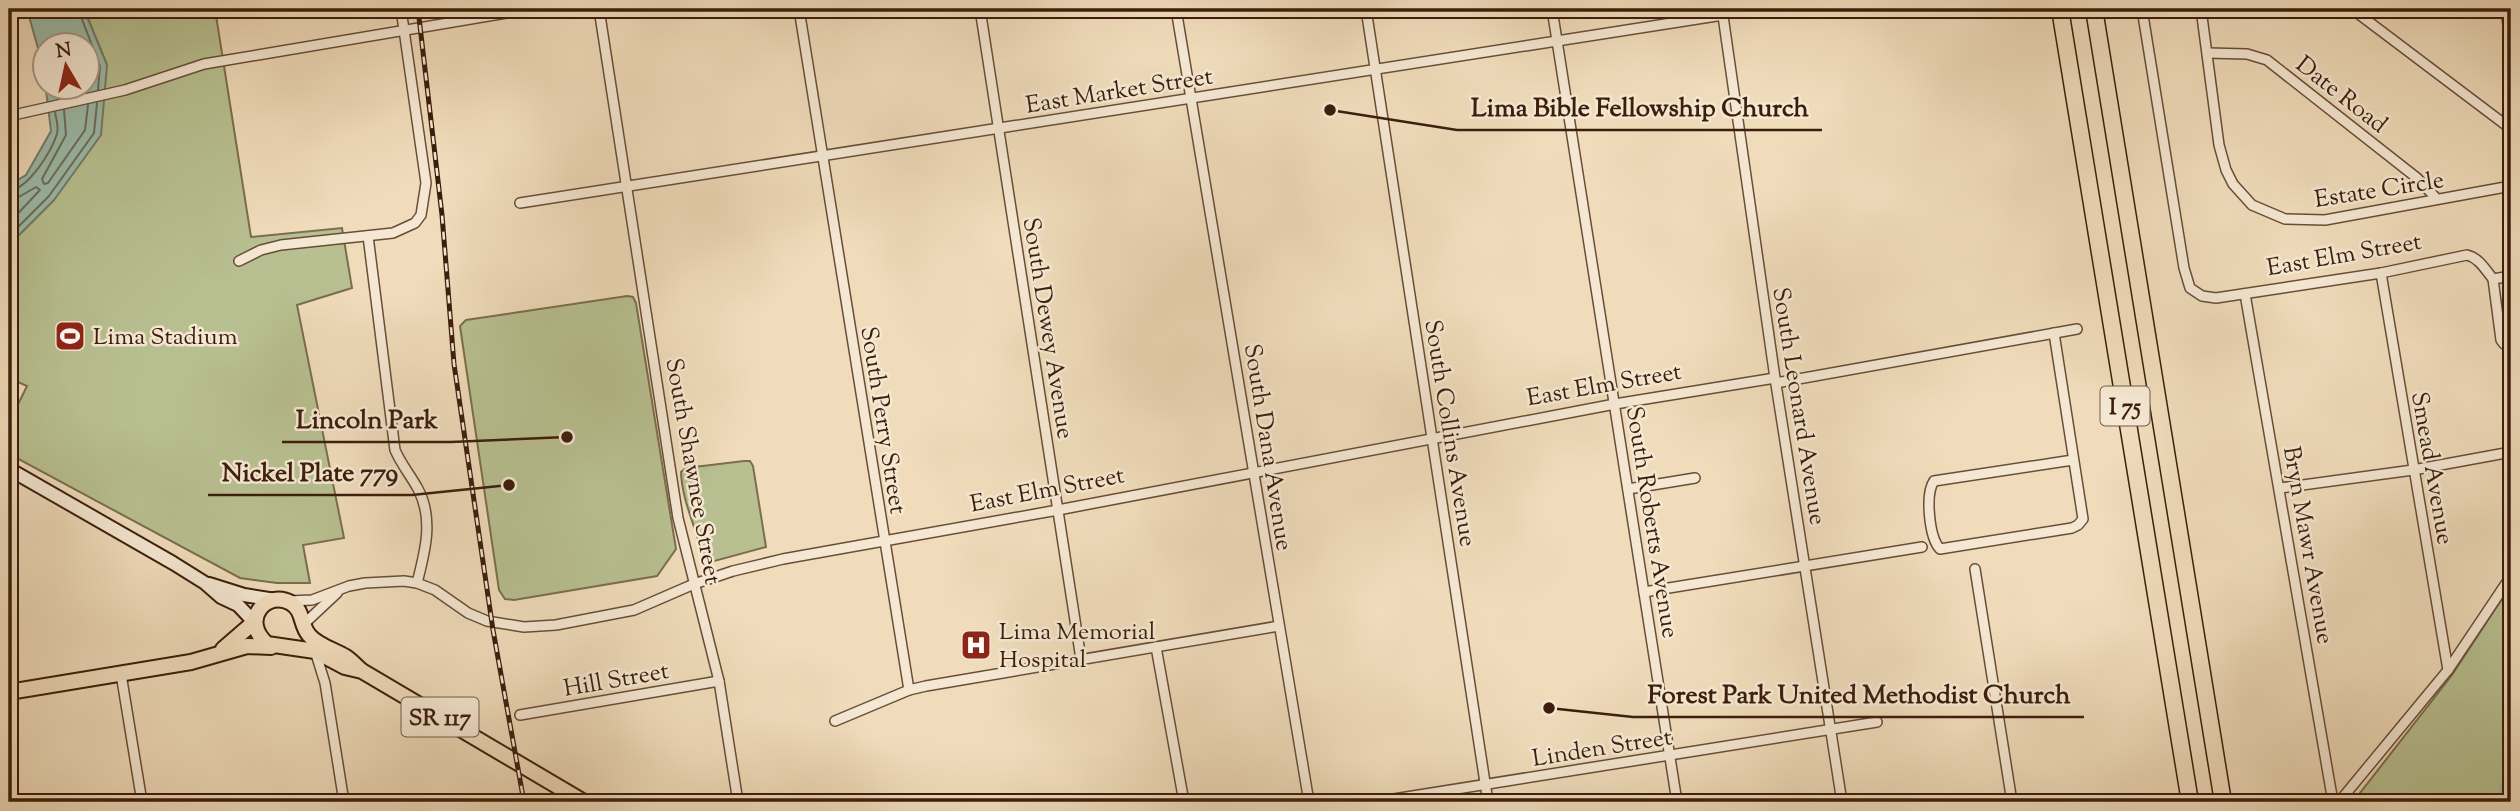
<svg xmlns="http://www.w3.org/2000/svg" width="2520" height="811" viewBox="0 0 2520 811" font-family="'Sorts Mill Goudy',serif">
  <rect width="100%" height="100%" fill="#f0dcbb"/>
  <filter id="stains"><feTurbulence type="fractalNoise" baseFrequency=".00286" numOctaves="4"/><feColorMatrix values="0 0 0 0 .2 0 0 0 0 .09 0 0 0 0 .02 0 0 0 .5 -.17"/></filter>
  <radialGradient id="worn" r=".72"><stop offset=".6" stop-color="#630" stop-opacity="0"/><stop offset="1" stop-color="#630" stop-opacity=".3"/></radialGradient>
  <g fill="#b8c091" stroke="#7a6e4e" stroke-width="2">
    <path d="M84,9h131l36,228 91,-9 10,60 -55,17 47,233 -41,7 7,38h-33l-37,-5 -231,-124v-31l18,-37 -18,-8v-133l45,-45 53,-135z"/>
    <path d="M627,296l6,1 3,6 40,246 -19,27 -143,24 -9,-1 -6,-9 -39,-264 6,-6z"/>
    <path d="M744,461h6l3,5 13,81 -59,16 -3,-2c-6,-30 -22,-58 -23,-89l5,-4z"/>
    <path d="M2511,585v217h-158l99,-127z"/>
  </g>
  <path fill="#9bbcab" stroke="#757c6b" stroke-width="2" fill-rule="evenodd" d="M27,9h57l23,56 -6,70 -47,65 -45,45v-60l17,-10 25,-44 -8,-65zM46,46h42v42h-42z"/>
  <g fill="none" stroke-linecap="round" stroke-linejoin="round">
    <g stroke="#6c6c5c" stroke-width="2">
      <path d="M78,9l22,57 -2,24"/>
      <path d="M64,110l2,25 -24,44 2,5 4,-1 37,-53 3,-25"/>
      <path d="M9,191c20,-3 42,-39 48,-57 2,-7 -1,-16 -2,-22"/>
      <path d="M9,199l8,-1 19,-11 4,3 -31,33"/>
      <path d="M9,236l40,-40 45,-63 3,-30"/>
    </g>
    <path stroke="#9bbcab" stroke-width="18" d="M2506,802l5,-21"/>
    <g stroke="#694d38" stroke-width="12">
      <g id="street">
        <path d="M599,9l79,509 41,163 19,121"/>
        <path d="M799,9l110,681"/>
        <path d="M980,9l101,650"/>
        <path d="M1176,9l133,793"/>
        <path d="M1366,9l122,793"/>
        <path d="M1552,9l125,793"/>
        <path d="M1722,9l53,369 67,424"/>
        <path d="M2142,9l42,259 6,20 12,8 14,2 165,-25 86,-18c12,3 18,14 26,24l18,-3"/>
        <path d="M2201,9l18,136 7,25 7,14 19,21 33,14 40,1 186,-34"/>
        <path d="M2352,9l159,120"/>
        <path d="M2506,9l5,38"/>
        <path d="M2208,53l39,1 20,6 150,118 20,21"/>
        <path d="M9,116l116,-26 79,-26 327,-55"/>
        <path d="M520,203l1203,-188"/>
        <path d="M368,236l27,214c6,14 16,26 23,39 16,30 7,63 -1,94"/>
        <path d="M239,261l22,-11 20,-5 112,-12 22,-10 6,-8 5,-32 -25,-174"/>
        <path d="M2381,273l67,397"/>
        <path d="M2493,279l8,61 3,4h7"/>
        <path d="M2245,294l88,508"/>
        <path d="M2054,333l29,186 -5,6 -6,3 -132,21c-11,-12 -15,-55 -6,-68l139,-21"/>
        <path d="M1776,383l301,-54"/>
        <path d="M2280,488l133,-18 98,-18"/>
        <path d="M1628,489l67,-11"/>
        <path d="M1975,569l37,233"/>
        <path d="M1644,592l278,-45"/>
        <path d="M289,601l23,-1 37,-14 16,-3 39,-2 13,2 18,7 33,23 19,8 37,6 32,-2 78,-15 60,-26 39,-13 50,-12 275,-49 557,-106 160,-26"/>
        <path d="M305,623l32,-30"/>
        <path d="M1156,647l28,155"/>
        <path d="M315,651l10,32 19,119"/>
        <path d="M121,674l21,128"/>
        <path d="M520,715l199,-34"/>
        <path d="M835,721l74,-31 17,-4 353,-60"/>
        <path d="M1375,802l502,-80"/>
        <path d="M2339,802l109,-132 63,-94"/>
      </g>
    </g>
    <g stroke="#3c1d0c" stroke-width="16">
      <g id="secondary">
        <path d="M9,469l164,94 32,20 16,14 17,8 16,17"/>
        <path d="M209,584l35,11 31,5"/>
      </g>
    </g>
    <g stroke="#3c1d0c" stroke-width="18">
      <g id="primary">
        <path d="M223,649l30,-26"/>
        <path d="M362,671l-17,-4 -30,-16 -48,-7c-28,-25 1,-55 24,-41 13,8 9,22 18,32 8,10 25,15 37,22 6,4 11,10 16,14l222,131"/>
        <path d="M9,692l182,-30 56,-16 24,1"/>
      </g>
    </g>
    <g stroke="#3c1d0c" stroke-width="19">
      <g id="highway">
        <path d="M2060,9l130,793"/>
        <path d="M2094,9l129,793"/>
      </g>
    </g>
    <use href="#street" stroke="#f5e8d3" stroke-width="9"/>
    <use href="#secondary" stroke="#f5e8d3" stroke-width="12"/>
    <use href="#primary" stroke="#f0dcbb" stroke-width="14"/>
    <use href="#highway" stroke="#f0dcbb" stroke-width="16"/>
    <g stroke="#3c1d0c" stroke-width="5">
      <path id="rail" d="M418,9l24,206 12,149 39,266 31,172"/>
    </g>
    <use href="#rail" stroke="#f5e8d3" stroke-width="2.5" stroke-dasharray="8" stroke-linecap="butt"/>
  </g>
  <defs>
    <g id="stadium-square" transform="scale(1.575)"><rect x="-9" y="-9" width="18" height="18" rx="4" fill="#8f2418" stroke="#f5e8d3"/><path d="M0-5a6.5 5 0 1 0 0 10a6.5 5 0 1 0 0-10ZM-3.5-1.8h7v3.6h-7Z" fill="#fff"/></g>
    <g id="hospital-square" transform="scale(1.575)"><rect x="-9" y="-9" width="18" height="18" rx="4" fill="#8f2418" stroke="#f5e8d3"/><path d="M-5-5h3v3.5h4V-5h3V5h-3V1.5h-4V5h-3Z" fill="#fff"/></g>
  </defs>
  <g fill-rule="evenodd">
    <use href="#stadium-square" x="70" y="336"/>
    <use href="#hospital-square" x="976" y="645"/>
  </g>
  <g text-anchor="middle" stroke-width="5" stroke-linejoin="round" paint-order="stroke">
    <g fill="#f5e8d3" stroke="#745a48" stroke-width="2">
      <rect x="2100.5" y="386.5" width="49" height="39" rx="5"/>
      <rect x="401.5" y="697.5" width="77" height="39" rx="5"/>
    </g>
    <g font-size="23" font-weight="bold" fill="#3c1d0c">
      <text x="2125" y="414">I 75</text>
      <text x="440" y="725">SR 117</text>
    </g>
    <g font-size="24" fill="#3c1d0c" stroke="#f5e8d3">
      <text transform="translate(1119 90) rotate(-9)" y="8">East Market Street</text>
      <text transform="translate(2342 94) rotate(38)" y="8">Date Road</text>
      <text transform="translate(2379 189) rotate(-9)" y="8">Estate Circle</text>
      <text transform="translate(2344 254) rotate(-10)" y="8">East Elm Street</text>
      <text transform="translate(1049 328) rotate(81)" y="8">South Dewey Avenue</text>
      <text transform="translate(1604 384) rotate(-10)" y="8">East Elm Street</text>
      <text transform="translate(1800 406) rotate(81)" y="8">South Leonard Avenue</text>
      <text transform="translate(884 420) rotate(81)" y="8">South Perry Street</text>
      <text transform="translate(1451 433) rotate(81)" y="8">South Collins Avenue</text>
      <text transform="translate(1269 447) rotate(81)" y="8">South Dana Avenue</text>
      <text transform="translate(2433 468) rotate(80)" y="8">Smead Avenue</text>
      <text transform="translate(694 471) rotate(80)" y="8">South Shawnee Street</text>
      <text transform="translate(1047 489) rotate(-11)" y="8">East Elm Street</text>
      <text transform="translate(1653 522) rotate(81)" y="8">South Roberts Avenue</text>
      <text transform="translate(2309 545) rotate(80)" y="8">Bryn Mawr Avenue</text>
      <text transform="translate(616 679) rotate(-10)" y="8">Hill Street</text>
      <text transform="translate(1602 747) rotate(-9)" y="8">Linden Street</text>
    </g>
    <g font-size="24" fill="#3c1d0c" stroke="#f5e8d3" text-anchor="start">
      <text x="93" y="344">Lima Stadium</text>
      <text x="999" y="639">Lima Memorial<tspan x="999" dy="28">Hospital</tspan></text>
    </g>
  </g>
  <path fill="none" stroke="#3c1d0c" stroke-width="2.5" d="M1330 110L1457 130H1822M567 437L451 442H282M509 485L412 495H208M1549 708L1633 717H2084"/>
  <g fill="#3c1d0c" stroke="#f5e8d3" stroke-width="2.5">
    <circle cx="1330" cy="110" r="7"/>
    <circle cx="567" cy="437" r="7"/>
    <circle cx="509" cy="485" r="7"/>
    <circle cx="1549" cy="708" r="7"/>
  </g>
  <g font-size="26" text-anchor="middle" font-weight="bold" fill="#3c1d0c" stroke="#f5e8d3" stroke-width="5" stroke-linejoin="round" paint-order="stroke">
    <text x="1640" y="116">Lima Bible Fellowship Church</text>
    <text x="367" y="428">Lincoln Park</text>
    <text x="310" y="481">Nickel Plate 779</text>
    <text x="1859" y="703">Forest Park United Methodist Church</text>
  </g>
  <rect width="2520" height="811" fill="none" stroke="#f0dcbb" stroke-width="35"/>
  <rect x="10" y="10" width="2499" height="790" fill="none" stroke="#3c1d0c" stroke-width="3.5"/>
  <rect x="18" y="18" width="2485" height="776" fill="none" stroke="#3c1d0c" stroke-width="2"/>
  <g transform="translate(66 66) rotate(351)"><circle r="33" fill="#f5e8d3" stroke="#ab9783" stroke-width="2"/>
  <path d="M0-5L12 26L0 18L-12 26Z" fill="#8f2418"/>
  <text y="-10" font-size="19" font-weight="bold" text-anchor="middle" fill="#3c1d0c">N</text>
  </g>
  <rect width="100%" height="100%" filter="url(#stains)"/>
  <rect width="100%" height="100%" fill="url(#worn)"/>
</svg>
